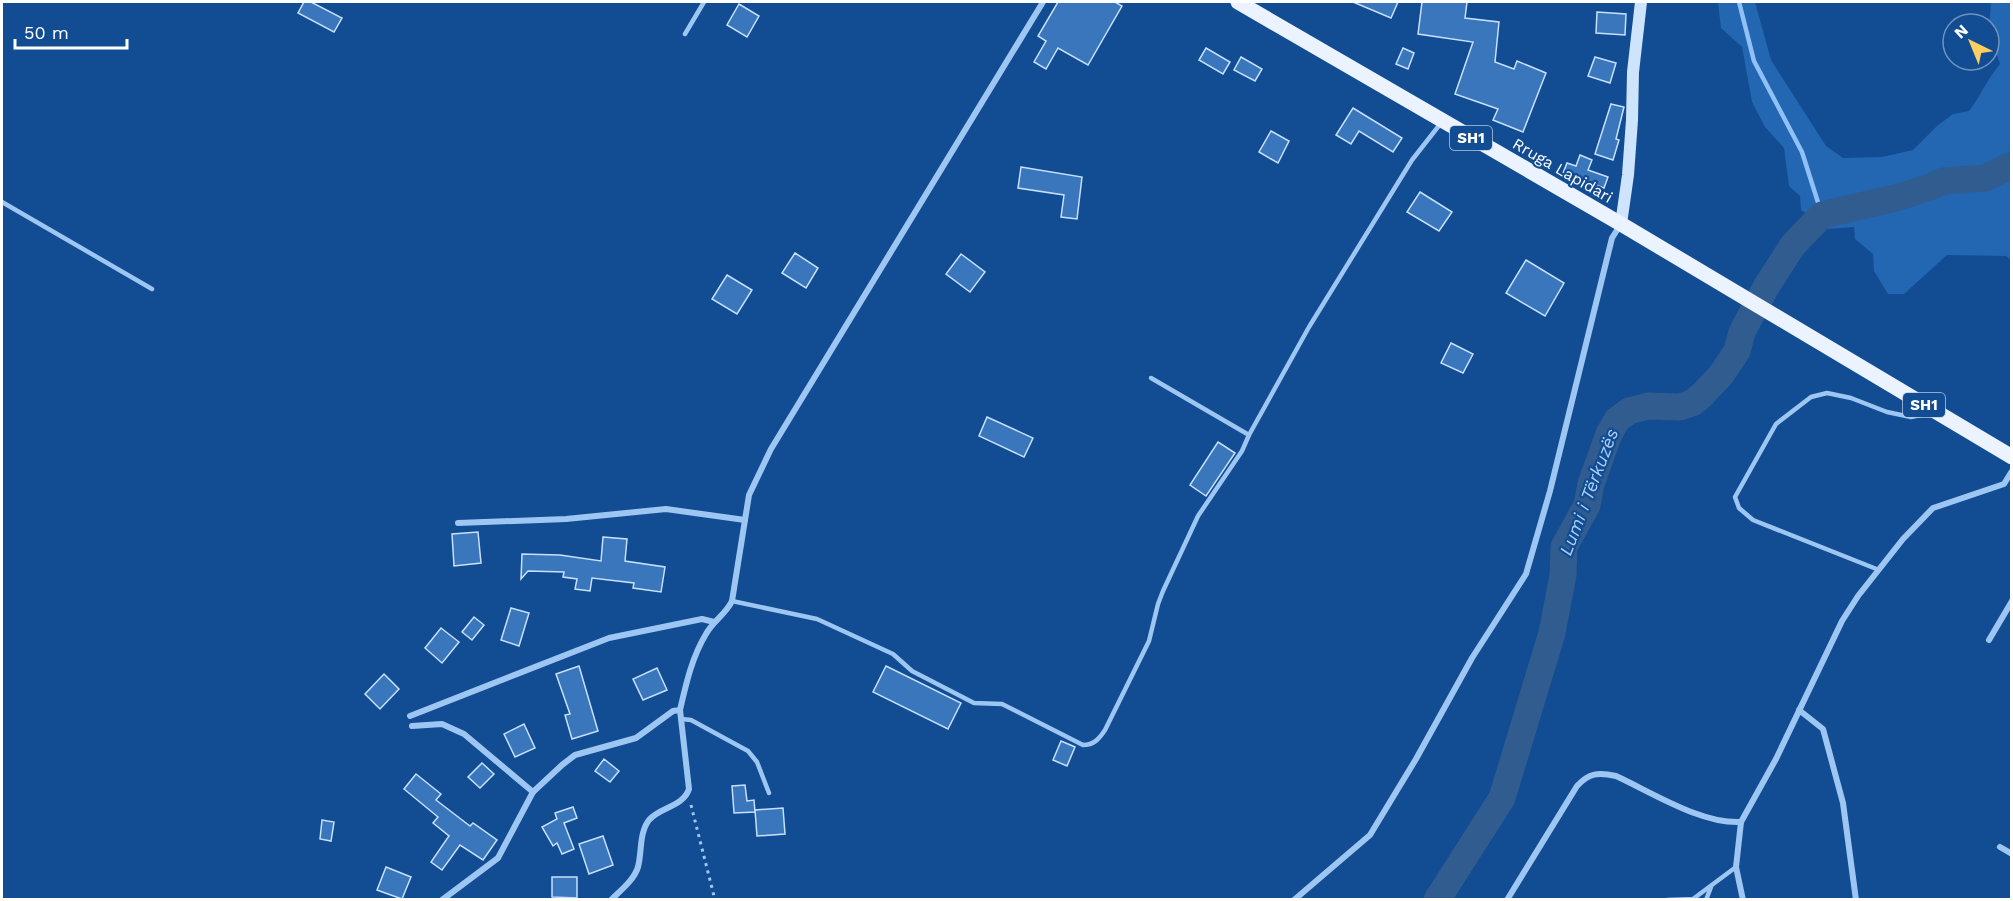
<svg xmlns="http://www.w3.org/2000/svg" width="2013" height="901" viewBox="0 0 2013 901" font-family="'Work Sans',sans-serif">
  <rect width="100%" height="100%" fill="#124c92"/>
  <path fill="#2366b2" d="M1713,2h42l16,58 55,86 17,12 39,-1 31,-7 24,-24 16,-12 16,-3c12,-16 19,-33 31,-47l-11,-34 2,-28h20v258l-5,-4 -59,-1 -43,39h-16l-14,-23 -1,-17 -18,-15 -1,-12 -26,2 -27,-19 -1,-14 -11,-10 -5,-38 -19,-21 -13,-25 -10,-55 -21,-19 -3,-25z"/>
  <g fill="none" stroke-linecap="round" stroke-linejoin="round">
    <path stroke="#90c1f6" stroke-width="4.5" d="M1739,2l15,59 48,91 20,63"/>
    <path stroke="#315c8f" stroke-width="27" d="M1437,900l65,-102 50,-165 11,-58 1,-28 23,-42 4,-21 10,-28 8,-22 8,-14 12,-9 19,-5 32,1 12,-4 9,-7 20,-21 16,-24 5,-19 24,-45 27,-42 29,-30 77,-18 34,-11 10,-5 42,-3 27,-13"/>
  </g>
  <g fill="#3a76bb" stroke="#c6e0fd" stroke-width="1.5">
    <path d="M304,2h7l31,16 -8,14 -36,-19z"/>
    <path d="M1058,2h57l7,4 -34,59 -30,-17 -12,21 -12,-7 12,-21 -8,-5z"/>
    <path d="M1353,2h45l-7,16z"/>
    <path d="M1422,2h45l-2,16 34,4 -4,40 19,7 3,-8 29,12 -23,59 -30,-12 5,-11 -43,-15 18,-52 -55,-8z"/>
    <path d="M739,4l20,12 -12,21 -20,-12z"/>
    <path d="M1597,12l29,2 -1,21 -29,-2z"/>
    <path d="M1206,48l24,14 -7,12 -24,-14z"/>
    <path d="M1403,48l11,5 -6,16 -12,-5z"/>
    <path d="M1241,57l21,12 -7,12 -21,-11z"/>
    <path d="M1595,57l21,6 -6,20 -22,-7z"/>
    <path d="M1611,104l13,3 -8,32 3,1 -6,20 -18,-6z"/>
    <path d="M1353,108l49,30 -9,14 -34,-21 -8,13 -15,-9z"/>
    <path d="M1271,131l18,10 -11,22 -19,-11z"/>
    <path d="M1580,155l12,5 -4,10 20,7 -4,11 -41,-15 4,-10 9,3z"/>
    <path d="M1021,167l61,10 -5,42 -16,-2 3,-22 -46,-7z"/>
    <path d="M1420,192l32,20 -13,19 -32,-19z"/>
    <path d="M795,253l23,15 -12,20 -24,-15z"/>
    <path d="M961,254l24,18 -15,20 -24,-18z"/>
    <path d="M1526,260l38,23 -19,33 -39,-23z"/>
    <path d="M727,275l25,15 -15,24 -25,-15z"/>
    <path d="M1451,343l22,11 -10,19 -22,-10z"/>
    <path d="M987,417l46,21 -9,19 -45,-21z"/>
    <path d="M1218,442l17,11 -29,43 -16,-11z"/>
    <path d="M478,532l3,31 -27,3 -2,-32z"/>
    <path d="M603,537l24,2 -2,22 40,6 -4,25 -28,-4 1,-5 -42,-5 -2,13 -15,-2 2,-10 -14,-2 1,-5 -36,-1 -7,8 1,-25 38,1 41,6z"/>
    <path d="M511,608l18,5 -10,33 -18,-6z"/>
    <path d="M474,617l10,8 -12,15 -10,-8z"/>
    <path d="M441,628l18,14 -17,21 -17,-15z"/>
    <path d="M579,666l19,65 -26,8 -7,-24 5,-1 -14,-40z"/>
    <path d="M886,666l75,37 -13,26 -75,-37z"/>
    <path d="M657,668l10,22 -24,10 -10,-21z"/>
    <path d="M384,674l15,15 -19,20 -15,-15z"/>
    <path d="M524,724l11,24 -20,9 -11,-23z"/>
    <path d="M1061,741l14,6 -8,19 -14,-6z"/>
    <path d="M604,759l15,12 -9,11 -15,-11z"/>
    <path d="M482,763l12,11 -14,14 -12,-11z"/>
    <path d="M416,774l25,20 -5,6 34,26 3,-3 24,17 -14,20 -23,-15 -18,25 -11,-8 18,-26 -16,-13 5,-6 -34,-28z"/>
    <path d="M745,785l2,16 7,-1 1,12 -21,1 -2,-27z"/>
    <path d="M573,807l4,11 -13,5 10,26 -12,5 -5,-11 -4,3 -11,-19 15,-8 -2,-6z"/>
    <path d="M783,808l2,26 -28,2 -2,-26z"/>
    <path d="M322,820l12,2 -3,19 -11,-2z"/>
    <path d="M603,836l10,29 -24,9 -10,-30z"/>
    <path d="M386,867l25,10 -9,22 -25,-9z"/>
    <path d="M552,877h25v21l-25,-1z"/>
  </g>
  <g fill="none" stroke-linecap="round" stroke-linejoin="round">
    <path stroke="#9ec6f3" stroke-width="3" stroke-dasharray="3 4.5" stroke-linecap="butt" d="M691,805l24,95"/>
    <g stroke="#9ec6f3" stroke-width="4.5">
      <path d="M685,34l19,-32"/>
      <path d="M2,202l150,87"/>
      <path d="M1151,378l98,57"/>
      <path d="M1879,570l-126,-50 -14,-12 -4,-11 41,-73 35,-27 16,-4 24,5 36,14 24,5 19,-4"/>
      <path d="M732,601l85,18 76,35 19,17 62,32 28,1 81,41c11,0 16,-6 22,-15l44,-89 9,-37 5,-13 35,-75 44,-65 7,-16 60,-108 103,-167 29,-37"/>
      <path d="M681,719l10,1 57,31 9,11 12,31"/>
      <path d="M1667,900l26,-1 43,-32"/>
      <path d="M1706,900l5,-13"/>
    </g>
    <g stroke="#9ec6f3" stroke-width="6">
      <path d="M458,523l108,-4 100,-10 79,11"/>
      <path d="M1989,640l23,-39"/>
      <path d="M1799,710l24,19 20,74 13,97"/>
      <path d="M410,716l199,-78 93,-19 12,3"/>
      <path d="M412,726l30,-2 22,10 69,58"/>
      <path d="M2000,847l12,7"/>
      <path d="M442,900l56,-42 35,-66 29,-27 13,-10 61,-17 37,-27 7,-1c6,-26 12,-53 26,-76 7,-13 20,-20 26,-33l17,-106 22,-46 272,-447"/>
      <path d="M611,900c10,-10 23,-20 27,-33 4,-15 1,-34 11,-47 11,-13 34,-13 40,-31l-9,-79"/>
      <path d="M1294,900l76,-65 46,-76 56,-101 54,-84 24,-83 62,-253 9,-14"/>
      <path d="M1507,900l70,-114c12,-13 21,-14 39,-10 37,17 85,48 125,46"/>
      <path d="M1743,900l-7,-33 5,-45 35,-63 66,-138 16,-25 45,-57 30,-31 71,-24 8,-13"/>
    </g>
    <path stroke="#cee3fc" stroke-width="12" d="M1621,224l7,-49 4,-55 1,-48 8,-70"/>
    <path stroke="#eaf3ff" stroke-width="15" d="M1238,2l383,222 391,233"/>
  </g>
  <g text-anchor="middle" stroke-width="4.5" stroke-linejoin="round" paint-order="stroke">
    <g fill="#124c92" stroke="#b8c9de" stroke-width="1.5">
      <rect x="1450" y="126" width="42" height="24" rx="4.5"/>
      <rect x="1903" y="393" width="42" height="24" rx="4.5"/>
    </g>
    <g font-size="15" font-weight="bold" fill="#fff">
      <text x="1471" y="143">SH1</text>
      <text x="1924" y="410">SH1</text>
    </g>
    <g font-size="16" fill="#fff" stroke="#124c92">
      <text transform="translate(1563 170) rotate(30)" y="6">Rruga Lapidari</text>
    </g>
    <g font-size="18" font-style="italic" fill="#aad0f9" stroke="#124c92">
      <text transform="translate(1589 492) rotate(-69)" y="6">Lumi i Tërkuzës</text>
    </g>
  </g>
  <rect width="2013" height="901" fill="none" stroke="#ffffff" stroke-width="6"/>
  <g transform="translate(1971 42) rotate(317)"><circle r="28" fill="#124c92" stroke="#7194be" stroke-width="1.5"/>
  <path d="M0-4.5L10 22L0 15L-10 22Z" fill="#ffce60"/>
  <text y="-9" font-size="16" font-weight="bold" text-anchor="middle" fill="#ffffff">N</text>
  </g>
  <path d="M15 39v9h112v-9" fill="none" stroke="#ffffff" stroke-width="3"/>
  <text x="24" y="39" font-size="18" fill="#ffffff" stroke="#124c92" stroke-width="4.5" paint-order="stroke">50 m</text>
</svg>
